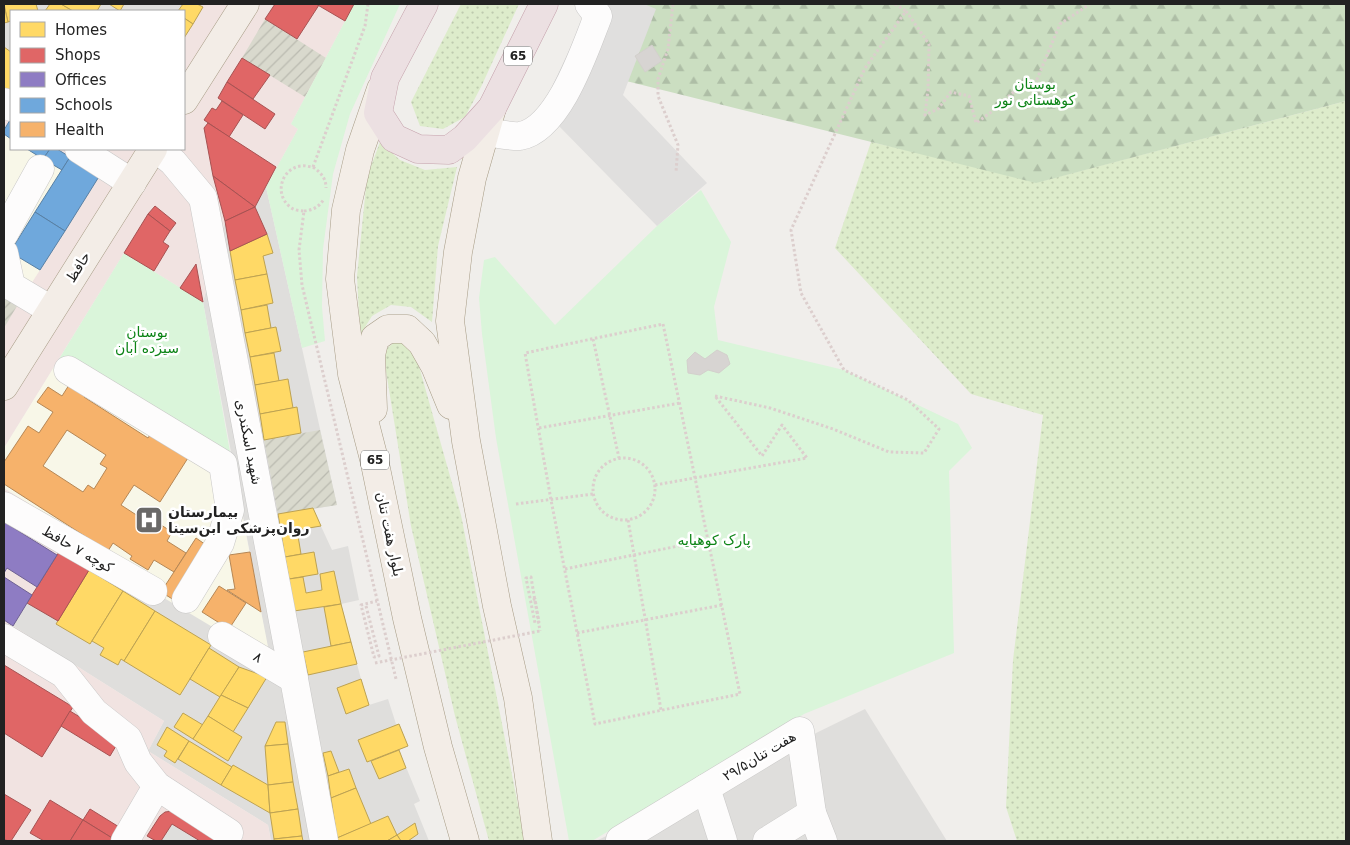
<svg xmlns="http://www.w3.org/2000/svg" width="1350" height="845" viewBox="0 0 1350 845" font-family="'DejaVu Sans','Noto Sans Arabic',sans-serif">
  <defs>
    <pattern id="construction-furrows" width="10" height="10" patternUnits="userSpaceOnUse" patternTransform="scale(1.25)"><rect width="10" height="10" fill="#d9d9cd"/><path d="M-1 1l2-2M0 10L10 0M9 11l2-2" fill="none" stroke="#babab0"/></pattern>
    <pattern id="grass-dots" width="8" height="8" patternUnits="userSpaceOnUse" patternTransform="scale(1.25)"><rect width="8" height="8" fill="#ddeccb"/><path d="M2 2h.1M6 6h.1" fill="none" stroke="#bdcaae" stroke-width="1.8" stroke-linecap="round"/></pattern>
    <pattern id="forest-firs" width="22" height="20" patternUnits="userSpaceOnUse" patternTransform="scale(1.25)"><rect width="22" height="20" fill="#cbdec1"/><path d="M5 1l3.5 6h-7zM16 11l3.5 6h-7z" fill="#aebea6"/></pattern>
  </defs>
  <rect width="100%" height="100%" fill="#f0eeeb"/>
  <g fill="#dfdedc">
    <path d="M4,4h179l-5,7h-167v83l-7,-4z"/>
    <path d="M266,187l71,318 -24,4 19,41 16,-4 11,54 -18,4 20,75 8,26 19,-6 8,25h3l9,22 -9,4 21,51 -6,3 15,37h-158l-3,-16 -120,-74 16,-30 -151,-95 60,-95 197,130 -67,-359 22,-81 30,-14z"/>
    <path d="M865,709l82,132h-351z"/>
    <path d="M172,824l28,17h-39z"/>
  </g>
  <g fill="#f1e3e1">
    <path d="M183,4h171l-63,120 7,5 -43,78 -30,14 -22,81 -79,-49 -120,195v-358l7,4v55h173v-138h-6z"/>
    <path d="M4,488l69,43 -60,95 151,95 -16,30 120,74 3,16h-71l-28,-17 -11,17h-157z"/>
  </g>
  <g fill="#f8f7e8">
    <path d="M4,134l7,5v10h16l35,21 -51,82 29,18 -23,36 -13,-9z"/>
    <path d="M59,359l173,104 39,199 -112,-67 5,-8 -160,-99v-40z"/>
  </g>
  <g fill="url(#construction-furrows)">
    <path d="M265,19l61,39 -21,39 -63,-39z"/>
    <path d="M4,297l13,9 -13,22z"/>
    <path d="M320,430l17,75 -59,9 -14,-74z"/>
  </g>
  <g fill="url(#grass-dots)">
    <path d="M461,4h58l-38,83 -16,30 -22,12 -23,-3 -9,-24z"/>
    <path d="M1346,101v740h-329l-11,-34 7,-147 30,-245 -72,-21 -136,-146 36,-106 171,39z"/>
    <path d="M380,142l20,18 25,10 32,-3 -19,79 -6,76 -21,-15 -20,-2 -19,11 -12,19 -3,-59 10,-99z"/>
    <path d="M397,340l16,5 48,170 64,326h-36l-34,-125 -44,-190 -25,-155 -1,-21z"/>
  </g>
  <path fill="url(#forest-firs)" d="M634,4h712v97l-310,82 -430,-107z"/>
  <g fill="#daf5da">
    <path d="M354,4h46l-50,110 -17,60 -10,75 -1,58 3,34 -23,7 -36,-161 32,-58 -7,-5z"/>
    <path d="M701,190l30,52 -17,65 4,33 126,30 114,54 14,24 -23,23 5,182 -150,61 -212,127h-23l-73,-403 -14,-104 -3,-36 5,-38 11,-3 60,68 102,-99z"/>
    <path d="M124,253l79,49 29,161 -173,-104z"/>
  </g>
  <path fill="#e0dfde" d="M591,4h53l12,5 -33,86 84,88 -50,43 -100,-102 -16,-14z"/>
  <g fill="#ffd966" stroke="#bda252">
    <path d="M4,4h32l2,7h-27v10l-3,1z"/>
    <path d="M50,4h11l12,7h-28z"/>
    <path d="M61,4h40l-4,7h-24z"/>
    <path d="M109,4h15l-4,7z"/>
    <path d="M183,4h14l6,3 -10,17 -9,-6v-7h-6z"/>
    <path d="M4,6l4,16 -4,1z"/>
    <path d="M184,18l9,6 -9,14z"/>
    <path d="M4,47l7,5v42l-7,-4z"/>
    <path d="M267,234l6,19 -10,3 4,18 -32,6 -5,-29z"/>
    <path d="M267,274l6,29 -32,7 -6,-30z"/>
    <path d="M267,305l4,23 -26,5 -4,-23z"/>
    <path d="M276,327l5,24 -31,6 -5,-24z"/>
    <path d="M274,353l5,28 -24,4 -5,-28z"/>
    <path d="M288,379l5,29 -33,6 -5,-29z"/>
    <path d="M297,407l4,26 -37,7 -4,-26z"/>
    <path d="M313,508l8,18 -24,4 4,24 -16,3 -7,-43z"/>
    <path d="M314,552l4,22 -29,5 -4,-22z"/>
    <path d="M89,570l34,21 -33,53 -34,-20z"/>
    <path d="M334,571l7,33 -47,7 -5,-32 14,-2 3,16 16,-3 -2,-16z"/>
    <path d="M123,591l32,20 -31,50 -3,-2 -3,6 -18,-10 4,-7 -12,-7z"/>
    <path d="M341,604l10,38 -20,4 -7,-39z"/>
    <path d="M155,611l56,34 -31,50 -56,-34z"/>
    <path d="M351,642l6,22 -49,11 -5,-23z"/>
    <path d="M209,648l30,19 -19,30 -30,-18z"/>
    <path d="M239,667l28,10 -19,31 -27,-13z"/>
    <path d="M361,679l8,26 -23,9 -9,-26z"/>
    <path d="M221,695l27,13 -15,24 -25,-16z"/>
    <path d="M183,713l20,12 -10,14 -19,-12z"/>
    <path d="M208,716l34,21 -14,24 -35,-22z"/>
    <path d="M276,722h9l3,22 -23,2z"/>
    <path d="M399,724l9,22 -41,16 -9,-22z"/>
    <path d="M167,727l22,14 -14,22 -11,-7 3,-5 -10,-6z"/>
    <path d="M189,741l43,26 -11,18 -43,-26z"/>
    <path d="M288,744l5,38 -25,3 -3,-39z"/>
    <path d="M399,750l7,18 -27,11 -8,-18z"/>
    <path d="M331,751l8,21 -11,4 -5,-23z"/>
    <path d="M233,765l35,20 2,28 -49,-28z"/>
    <path d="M349,769l7,19 -25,10 -3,-22z"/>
    <path d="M293,782l5,27 -28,4 -2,-28z"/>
    <path d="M356,788l15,36 -34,14 -6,-40z"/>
    <path d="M298,809l4,27 -28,3 -4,-26z"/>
    <path d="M388,816l9,19 -10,6h-50v-3z"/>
    <path d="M415,823l3,11 -10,7h-7l-4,-6z"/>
    <path d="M397,835l4,6h-14z"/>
    <path d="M302,836l1,5h-29v-2z"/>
  </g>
  <g fill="#e06666" stroke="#a75252">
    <path d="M275,4h41l3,1 -22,34 -32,-20z"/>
    <path d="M316,4h38l-9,17z"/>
    <path d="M242,58l28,17 -17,24 -26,-17z"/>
    <path d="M227,82l48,32 -10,15 -47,-31z"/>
    <path d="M222,101l21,14 -14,22 -25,-17 8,-12 4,2z"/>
    <path d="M208,123l68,44 -21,40 -42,-31 -9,-48z"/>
    <path d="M213,176l42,31 -30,14z"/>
    <path d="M155,206l21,17 -6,8 -22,-17z"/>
    <path d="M255,207l12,27 -37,17 -5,-30z"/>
    <path d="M148,214l22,17 -7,11 6,4 -15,25 -30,-18z"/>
    <path d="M196,264l7,38 -23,-14z"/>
    <path d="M59,552l30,18 -31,51 -31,-18z"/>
    <path d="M4,665l69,42 -31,50 -38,-24z"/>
    <path d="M70,711l49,30 -9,15 -49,-30z"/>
    <path d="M4,794l27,16 -20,31h-3l-4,-2z"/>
    <path d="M50,800l33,20 -13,21h-26l-14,-8z"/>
    <path d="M90,809l34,21 -7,11 -34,-21z"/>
    <path d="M173,811l44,24 -3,6h-14l-28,-17 -11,17h-5l-9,-5 13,-20 5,-4z"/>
    <path d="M83,820l34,21h-47z"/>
  </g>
  <g fill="#8e7cc3" stroke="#6e6193">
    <path d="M4,522l53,33 -20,32 -30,-19 -3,5z"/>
    <path d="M4,577l28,18 -19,31 -9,-6z"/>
  </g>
  <g fill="#6fa8dc" stroke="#5880a4">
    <path d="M10,120l1,1v18l-7,-5v-4z"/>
    <path d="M27,149h23l-7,10z"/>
    <path d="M50,149h7l13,8 -8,13 -19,-11z"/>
    <path d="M70,157l30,18 -35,56 -30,-19z"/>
    <path d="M35,212l30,19 -25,39 -30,-18z"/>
  </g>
  <g fill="#f6b26b" stroke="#b68755" fill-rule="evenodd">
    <path d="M69,385l17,10 -2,2 64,41 7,-11 38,23 -33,52 -26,-17 -13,20 34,22 3,-4 14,9 -5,9 19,12 -12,19 -20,-12 -6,10 -18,-11 2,-3 -19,-13 -5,8 -104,-67v-22l24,-36 11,7 14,-21 -16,-10 11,-15 14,9zM67,430l39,25 -6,9 7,4 -13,21 -6,-4 -5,7 -40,-26z"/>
    <path d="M196,538l13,9 -35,53 -13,-8z"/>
    <path d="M250,552l11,60 -34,-22 8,-1 -6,-34z"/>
    <path d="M219,586l27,17 -17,26 -27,-17z"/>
  </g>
  <g fill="#d7d4d2" stroke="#d3d0cc">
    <path d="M652,45l10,16 -17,11 -10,-16z"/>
    <path d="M717,350l10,5 3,9 -11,9 -11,-3 -8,5 -12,-2 -1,-13 8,-8 10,7z"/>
  </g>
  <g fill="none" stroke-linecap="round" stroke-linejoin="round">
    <g stroke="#c9c8c7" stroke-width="29">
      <g id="minor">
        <path d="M4,102l7,5"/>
        <path d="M486,132c8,1 27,5 34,4 39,-7 65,-87 78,-120l-9,-12"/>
        <path d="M79,149l53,34"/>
        <path d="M157,149l16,13 30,36 91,481 30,162"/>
        <path d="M4,234l36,-65"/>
        <path d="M4,253l7,33 40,24"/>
        <path d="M68,370l155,94 7,46 -10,33 -34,56"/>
        <path d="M4,506l149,85"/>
        <path d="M222,636l72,43"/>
        <path d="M4,638l60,36 30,38 34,27 10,23 19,24 72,47"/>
        <path d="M706,788l17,53"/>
        <path d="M620,840l180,-109 12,82 11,28"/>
        <path d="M125,841l32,-55"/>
        <path d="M767,841l45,-28"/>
      </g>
    </g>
    <g stroke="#a79c86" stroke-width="29">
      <g id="major">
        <path d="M381,89l-21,61 -14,60 -6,69 12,95 22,85 33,159 31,129 27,94"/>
        <path d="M184,100l61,-96"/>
        <path d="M492,108l-20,70 -14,74 -8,69 16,120 31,165 21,92 20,143"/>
        <path d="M4,386l149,-237"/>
        <path d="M373,409l-2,-54 4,-17 13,-9h19l15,14 13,23 16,39"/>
      </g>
    </g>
    <g stroke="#c5a2ac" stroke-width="29">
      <path id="highway" d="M424,4l-39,74 -7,35 16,25 24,11 31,1 16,-12 27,-30 52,-104"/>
    </g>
    <g stroke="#dccecd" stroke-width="3" stroke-dasharray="2.5 2.5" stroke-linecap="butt">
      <path d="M368,4l-3,22 -52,141c-4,0 -8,-2 -12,-1 -19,2 -27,27 -12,40 4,4 10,5 15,5l-5,39 3,35 94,394"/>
      <path d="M673,4l-5,45 -10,30v17l20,49 -2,27"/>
      <path d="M895,4l11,7"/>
      <path d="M313,167c8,6 13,11 13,21"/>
      <path d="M304,211c9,-1 15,-4 20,-12"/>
      <path d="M663,324l77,370 -145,30 -44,-224 -26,-147z"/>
      <path d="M593,339l26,119"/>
      <path d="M715,396l55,12 63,21 56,23 35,1 15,-24 -31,-29 -64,-30 -43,-77 -10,-63 74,-162 41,-57 23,33 -1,46 -3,25 13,-6 13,-17 18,4 7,27 14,-10 27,-24 18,-5 25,-60 30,-20"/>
      <path d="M539,428l141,-25"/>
      <circle cx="624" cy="489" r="31"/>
      <path d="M655,485l152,-27 -25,-33 -20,31 -47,-60"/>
      <path d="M516,504l77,-10"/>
      <path d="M628,520l33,190"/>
      <path d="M565,569l143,-29"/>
      <path d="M533,600l2,-1 4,23 -4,1 -9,-45 5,-1 9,54"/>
      <path d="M366,606l13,50 -5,1 -13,-52 16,-4"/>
      <path d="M577,633l145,-28"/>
    </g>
    <use href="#minor" stroke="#fdfcfc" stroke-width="28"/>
    <use href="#major" stroke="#f3ede7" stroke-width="28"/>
    <use href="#highway" stroke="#ece0e2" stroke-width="28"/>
    <path stroke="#dccecd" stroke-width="3" stroke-dasharray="2.5 2.5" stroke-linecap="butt" d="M375,663l165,-32"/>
  </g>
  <defs>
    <g id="hospital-square" transform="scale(1.4375)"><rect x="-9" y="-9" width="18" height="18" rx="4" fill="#6a6968" stroke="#fff"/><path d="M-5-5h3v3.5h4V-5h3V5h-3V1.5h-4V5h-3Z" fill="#fff"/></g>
  </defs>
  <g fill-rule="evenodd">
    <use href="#hospital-square" x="149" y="520"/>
  </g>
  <g text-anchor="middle" stroke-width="5" stroke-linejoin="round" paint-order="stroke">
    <g fill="#fff" stroke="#646464" stroke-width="1">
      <rect x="504" y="46.5" width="28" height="19" rx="4"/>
      <rect x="361" y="450.5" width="28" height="19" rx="4"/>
    </g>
    <g font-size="12" font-weight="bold" fill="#222">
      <text x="518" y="60">65</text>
      <text x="375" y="464">65</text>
    </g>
    <g font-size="14" fill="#0c8416" stroke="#fff">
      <text x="1035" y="89">بوستان<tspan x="1035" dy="16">کوهستانی نور</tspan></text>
      <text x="147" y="337">بوستان<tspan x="147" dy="16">سیزده آبان</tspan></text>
      <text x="714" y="545">پارک کوهپایه</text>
    </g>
    <g font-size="14" fill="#222" stroke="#fff">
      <text transform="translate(78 267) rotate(-58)" y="5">حافظ</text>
      <text transform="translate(249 442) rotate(79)" y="5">شهید اسکندری</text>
      <text transform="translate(390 534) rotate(78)" y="5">بلوار هفت تنان</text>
      <text transform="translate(78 549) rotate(30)" y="5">کوچه ۷ حافظ</text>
      <text transform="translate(258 657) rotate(31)" y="5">۸</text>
      <text transform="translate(759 756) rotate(-31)" y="5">۲۹/۵هفت تنان</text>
    </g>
    <g font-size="14" font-weight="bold" fill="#222" stroke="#fff" text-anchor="start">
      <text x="168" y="517">بیمارستان<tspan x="168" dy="16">روان‌پزشکی ابن‌سینا</tspan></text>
    </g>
  </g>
  <rect width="1350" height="845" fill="none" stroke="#222222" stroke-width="10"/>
  <rect x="10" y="10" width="175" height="140" fill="#ffffff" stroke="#a7a7a7"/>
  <rect x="20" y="22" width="25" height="15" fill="#ffd966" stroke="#a7a7a7"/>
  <text x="55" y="35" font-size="15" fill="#222222">Homes</text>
  <rect x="20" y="48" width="25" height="15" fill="#e06666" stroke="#a7a7a7"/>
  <text x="55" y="60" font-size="15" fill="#222222">Shops</text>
  <rect x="20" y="72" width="25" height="15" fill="#8e7cc3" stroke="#a7a7a7"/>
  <text x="55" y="85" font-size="15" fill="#222222">Offices</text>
  <rect x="20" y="98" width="25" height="15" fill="#6fa8dc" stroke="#a7a7a7"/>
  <text x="55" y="110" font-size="15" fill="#222222">Schools</text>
  <rect x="20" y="122" width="25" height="15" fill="#f6b26b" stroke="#a7a7a7"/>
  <text x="55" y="135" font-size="15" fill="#222222">Health</text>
</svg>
